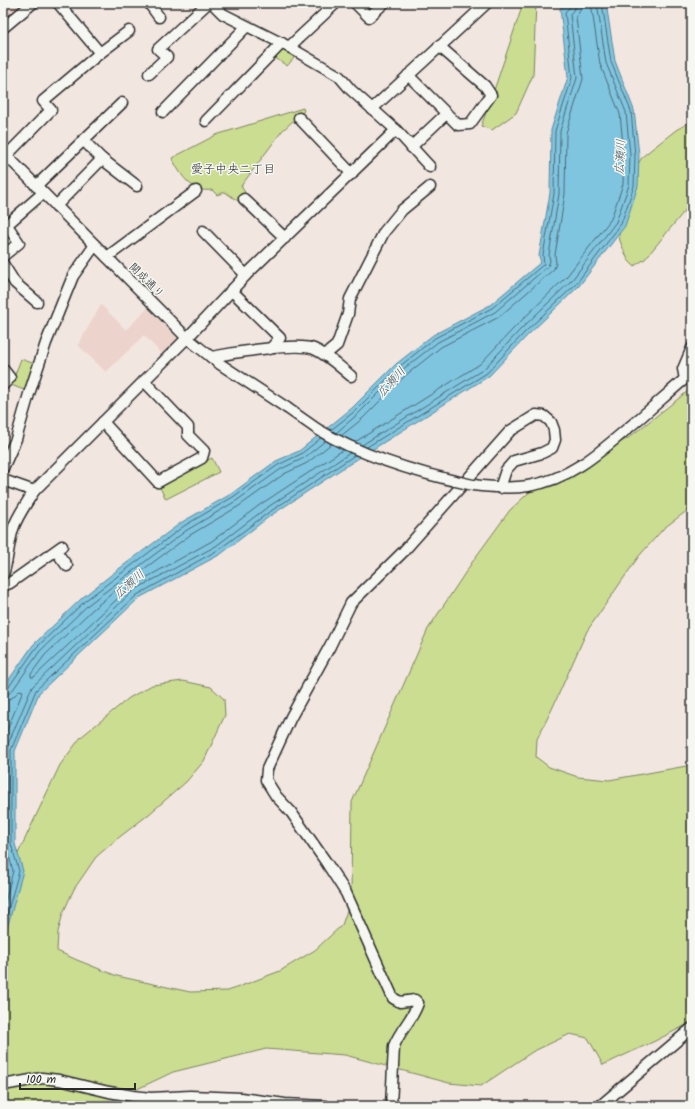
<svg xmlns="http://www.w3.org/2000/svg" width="695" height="1109" viewBox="0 0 695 1109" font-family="Kalam,'Klee One',sans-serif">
  <rect width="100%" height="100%" fill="#f1e6e0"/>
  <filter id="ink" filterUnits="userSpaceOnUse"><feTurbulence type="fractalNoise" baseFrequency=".025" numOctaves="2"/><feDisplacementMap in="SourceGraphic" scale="8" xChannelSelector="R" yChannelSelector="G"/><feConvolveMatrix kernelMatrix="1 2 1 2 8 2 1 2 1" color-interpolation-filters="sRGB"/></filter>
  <g filter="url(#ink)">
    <g fill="#ecd3cb">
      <path d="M3,3h25l-25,20z"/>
      <path d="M101,305l25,25 22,-22 30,31 -16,15 -18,-19 -38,37 -28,-27z"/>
    </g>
    <g fill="#cbdd91" stroke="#7b845e">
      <path d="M521,3h15l-3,72 -17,38 -24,17 -11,-4 8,-21 32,-95z"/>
      <path d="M279,51h5l8,3 2,4 -7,8 -13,-9z"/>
      <path d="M303,108l1,3 -22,20 -41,55 5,8 -8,7 -13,-9 -8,3 -5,-5c-21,3 -32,-16 -40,-32l44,-23z"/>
      <path d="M692,121v81l-47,57 -11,7 -6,-6 -8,-19 -3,-20 4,-31 22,-34 33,-26z"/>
      <path d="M21,359l14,5 -11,26 -13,-5z"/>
      <path d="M692,388v119l-28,21 -25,28 -52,75 -35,78 -15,30 -1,18 13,10 29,10 31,3 83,-15v257l-37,19 -52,24 -15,-27 -18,-4 -38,18 -51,34 -32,-3 -104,-28 -79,-6 -93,23 -61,29 -15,5h-94v-230l12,-16 45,-95 21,-28 48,-39 23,-13 31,-4 28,6 13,12 1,16 -21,46 -18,21 -38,33 -31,24 -21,18 -22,32 -11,24 -5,19 -1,19 20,9 40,16 73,16 38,-1 52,-20 35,-21 27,-25 9,-26 1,-97 76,-173 47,-71 35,-48 26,-24 12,-5 25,-17 54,-25z"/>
      <path d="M212,458l7,14 -53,27 -7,-13z"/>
      <path d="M213,1101l94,5h-127z"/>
    </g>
    <path fill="#7fc5e0" stroke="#5d8798" d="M569,3h37l9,58 19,49 5,45 -1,31 -13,40 -46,60 -52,50 -38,40 -149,94 -70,46 -49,38 -82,44 -100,95 -24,58v93l8,27 -20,72v-255l30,-43 50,-48 33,-26 66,-49 49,-28 45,-33 23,-10 53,-43 44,-44 37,-29 57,-30 51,-43 -2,-6 11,-63 1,-63 17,-53 -8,-69z"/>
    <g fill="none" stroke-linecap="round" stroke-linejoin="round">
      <g stroke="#4d6973" stroke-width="1">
        <path d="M331,430l24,-19 44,-44 36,-29 57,-30 52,-44 -1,-9 11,-61 1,-63 17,-53 -7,-66 5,-5 1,-4"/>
        <path d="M336,433l22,-19 44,-44 36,-28 57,-30 53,-46 2,-5 -1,-6 10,-61 1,-63 17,-53 -7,-64 5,-6 1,-5"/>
        <path d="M341,436l21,-17 44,-44 35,-28 58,-30 55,-48 2,-6 -1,-8 10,-61 1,-61 17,-54 -7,-62 5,-8 1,-6"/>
        <path d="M355,442l125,-78 36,-38 51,-50 44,-57 12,-35 1,-29 -4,-41 -20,-50 -9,-61"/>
        <path d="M331,444l-24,19 -23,11 -45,32 -49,29 -65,48 -32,26 -48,46 -14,19v3h3l97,-91 81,-45 49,-37 82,-54"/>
        <path d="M362,445l122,-76 36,-39 52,-50 44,-58 13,-37 1,-30 -4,-43 -20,-49 -9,-60"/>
        <path d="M367,447l120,-74 37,-40 52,-49 45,-60 13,-38 1,-31 -4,-44 -20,-49 -9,-59"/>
        <path d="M3,689l5,-1 28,-40 50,-48 98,-74 49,-29 45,-32 23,-11 20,-16"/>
        <path d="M3,694h5l4,-3 28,-40 49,-47 98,-74 49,-29 45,-32 23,-11 21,-17"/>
        <path d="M3,700l9,-2 8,-8 3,1 -20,49"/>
        <path d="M3,911l10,-40 -7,-27v-95l26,-62 102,-97 82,-44 49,-37 85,-56"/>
        <path d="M3,929l16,-58 -8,-27v-94l25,-60 101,-95 81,-45 50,-37 87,-58"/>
      </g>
      <g stroke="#2b2b2b" stroke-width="13">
        <g id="minor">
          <path d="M154,3l-3,3 8,11"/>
          <path d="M355,3l14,14 15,-14"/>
          <path d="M3,28l30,-25"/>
          <path d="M289,47l47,-44"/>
          <path d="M100,53l29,-22"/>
          <path d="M149,74l18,-17 -9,-8 50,-46"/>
          <path d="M408,75l50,50 12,-1 21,-29 -6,-9 -46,-40"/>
          <path d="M372,109l115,-106"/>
          <path d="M163,112l83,-85"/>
          <path d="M299,118l53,56"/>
          <path d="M206,121l76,-78"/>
          <path d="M396,130l34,37"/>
          <path d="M83,140l19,19"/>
          <path d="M411,147l35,-33"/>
          <path d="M3,152l184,186 33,26 67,44"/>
          <path d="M7,155l44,-45 -8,-9 57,-48 -42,-50"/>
          <path d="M36,186l86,-83"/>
          <path d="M244,199l41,39"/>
          <path d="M56,206l46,-47 35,27"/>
          <path d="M3,228l40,-35"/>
          <path d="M203,231l43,44"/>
          <path d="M3,256l16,-13 -12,-18"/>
          <path d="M107,257l89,-66"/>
          <path d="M3,264l12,19 22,19"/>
          <path d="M231,290l49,48 -10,11"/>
          <path d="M325,355l12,-10 11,-31 2,-15 34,-67 18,-22 28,-23"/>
          <path d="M211,357c20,-4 87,-15 103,-8 14,6 26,18 37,27"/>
          <path d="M3,369l7,9 -7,7"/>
          <path d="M685,379l-2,-10 9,-21"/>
          <path d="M103,422l55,60 44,-24 2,-7 -16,-16v-8l-44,-46"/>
          <path d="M3,468l13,-29 13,-45 17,-51 27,-67 22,-31"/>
          <path d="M3,480l31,11 155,-155 57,-61 150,-145 -45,-40 -12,-14 -50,-29 -66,-33 -11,-11"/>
          <path d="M473,485c18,2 37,4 55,1 40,-6 70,-32 99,-57 22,-18 43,-38 65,-56"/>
          <path d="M56,551l11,15"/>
          <path d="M3,575c5,-15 5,-30 10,-46 4,-13 14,-26 21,-38"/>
          <path d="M3,586l7,-3 52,-37"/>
          <path d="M3,1085l39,-7 17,2 50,12 24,4 18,2 39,-2 51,2 44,6 40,2"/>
          <path d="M391,1106l3,-60c6,-16 19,-27 24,-43l-3,-3 -15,2 -7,-4 -47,-105 -20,-31 -35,-50 -15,-16 -10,-16 1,-11 24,-52 39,-71 21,-43 52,-51 107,-121 26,-16 8,1 7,6 3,8 1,10 -3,8 -10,5 -28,8 -8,9 -6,18"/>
          <path d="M600,1106l92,-78"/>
        </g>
      </g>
      <use href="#minor" stroke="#f6f6f2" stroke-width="10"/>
      <g stroke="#2b2b2b" stroke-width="13" stroke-linecap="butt">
        <path id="minor-bridge" d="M287,408c10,7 20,14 30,21 46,28 104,45 156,56"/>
      </g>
      <use href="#minor-bridge" stroke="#f6f6f2" stroke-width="10"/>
    </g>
  </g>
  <g text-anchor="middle" stroke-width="3" stroke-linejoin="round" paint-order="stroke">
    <g font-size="11" fill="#2b2b2b" stroke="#f6f6f2">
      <text transform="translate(147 280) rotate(45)" y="4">開成通り</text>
    </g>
    <g font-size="12" font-style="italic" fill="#445961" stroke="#f6f6f2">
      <text transform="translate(620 157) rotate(-87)" y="4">広瀬川</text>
      <text transform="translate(391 382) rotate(-48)" y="4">広瀬川</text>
      <text transform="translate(129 584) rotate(-42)" y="4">広瀬川</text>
    </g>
    <g font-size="12" fill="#2b2b2b" stroke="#f6f6f2">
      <text x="233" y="173">愛子中央二丁目</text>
    </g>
  </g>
  <rect width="695" height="1109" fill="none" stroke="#f6f6f2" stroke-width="16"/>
  <rect x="8" y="8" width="679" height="1093" fill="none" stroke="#2b2b2b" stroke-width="1.5" filter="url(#ink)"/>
  <path d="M20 1083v6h115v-6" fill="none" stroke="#2b2b2b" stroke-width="2"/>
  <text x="26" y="1083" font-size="12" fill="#2b2b2b" stroke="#f6f6f2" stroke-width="3" paint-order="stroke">100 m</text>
</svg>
